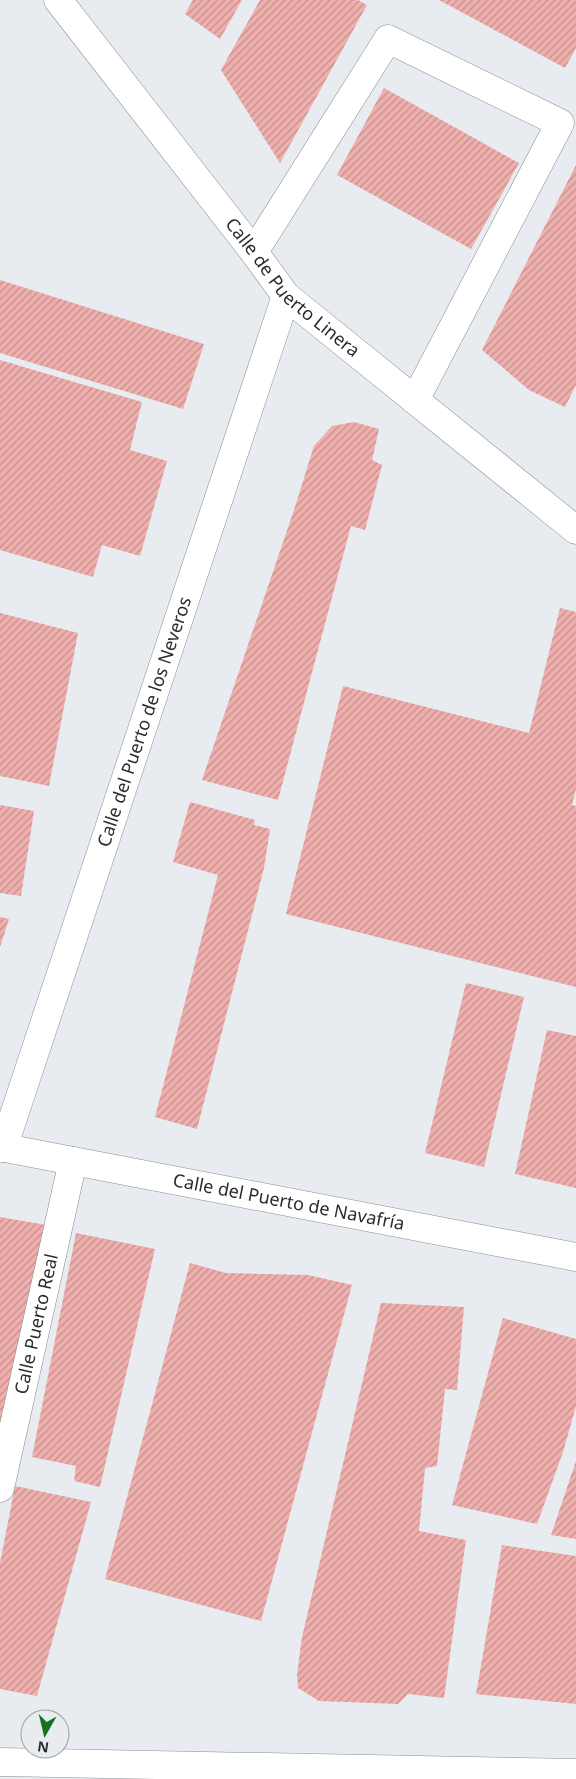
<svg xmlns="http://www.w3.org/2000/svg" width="576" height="1779" viewBox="0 0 576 1779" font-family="'Noto Sans',sans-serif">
  <defs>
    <pattern id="building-hatch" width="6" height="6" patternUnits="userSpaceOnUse" patternTransform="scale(1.25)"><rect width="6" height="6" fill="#efafad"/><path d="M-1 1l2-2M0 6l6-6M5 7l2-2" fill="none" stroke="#c28f8d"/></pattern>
  </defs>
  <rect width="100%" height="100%" fill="#e8ecf1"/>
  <g fill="url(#building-hatch)">
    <path d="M193,0h49l-22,39 -35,-25z"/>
    <path d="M260,0h98l9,5 -87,158 -59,-93z"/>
    <path d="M439,0h137v48l-11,20z"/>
    <path d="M384,88l135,75 -48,86 -134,-74z"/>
    <path d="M576,165v220l-11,22 -36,-17 -47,-40z"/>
    <path d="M0,280l204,64 -21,65 -183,-56z"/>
    <path d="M0,360l142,42 -12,48 37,11 -27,95 -38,-11 -9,32 -93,-27z"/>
    <path d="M354,422l25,7 -7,31 10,5 -17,65 -14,-4 -73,274 -76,-20 92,-270 20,-64 18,-20z"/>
    <path d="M560,608l16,4v177l-4,16 4,1v181l-290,-73 57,-228 186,47z"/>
    <path d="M0,613l78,20 -29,153 -49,-10z"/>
    <path d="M190,802l65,18 -1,5 16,4 -6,39 -67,261 -42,-12 63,-242 -45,-13z"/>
    <path d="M0,805l34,6 -13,85 -21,-3z"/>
    <path d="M0,917l9,2 -9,28z"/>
    <path d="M466,983l58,14 -40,170 -59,-14z"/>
    <path d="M547,1030l29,6v152l-61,-14z"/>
    <path d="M0,1217l46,8 -45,197h-1z"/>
    <path d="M76,1233l79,16 -55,238 -26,-6 2,-15 -44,-9z"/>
    <path d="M190,1263l36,10 82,2 44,10 -91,336 -156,-42z"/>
    <path d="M381,1303l83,4 -7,83 -12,-1 -8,77 -12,2 -6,63 47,9 -22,158 -36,-4 -10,10 -79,-3 -21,-13 -1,-13 5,-38z"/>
    <path d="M503,1318l73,21v67l-13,46 -26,72 -85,-19z"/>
    <path d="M576,1461v78l-25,-4z"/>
    <path d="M15,1486l76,16 -54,194 -37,-7v-126z"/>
    <path d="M502,1545l74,11v148l-100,-10z"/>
  </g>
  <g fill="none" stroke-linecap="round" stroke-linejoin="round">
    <g stroke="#898d92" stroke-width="29">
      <g id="minor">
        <path id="s1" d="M58,0l196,252 32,44 290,234"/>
        <path d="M254,252l134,-213 172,84 -145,277"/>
        <path id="s2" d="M0,1147l576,110"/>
        <path id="s3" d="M3,1148l283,-852"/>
        <path id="s4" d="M0,1488l73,-327"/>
        <path d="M0,1762l576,11"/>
      </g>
    </g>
    <use href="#minor" stroke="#fff" stroke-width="28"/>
  </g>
  <g text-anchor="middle" stroke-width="5" stroke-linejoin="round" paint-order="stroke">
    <g font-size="18" fill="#2b2c2e" stroke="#e8ecf1">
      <text dy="6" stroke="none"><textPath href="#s1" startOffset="372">Calle de Puerto Linera</textPath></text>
      <text dy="6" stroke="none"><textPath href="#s3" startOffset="449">Calle del Puerto de los Neveros</textPath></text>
      <text dy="6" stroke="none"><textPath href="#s2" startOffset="294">Calle del Puerto de Navafría</textPath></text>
      <text dy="6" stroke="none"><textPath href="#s4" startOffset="168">Calle Puerto Real</textPath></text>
    </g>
  </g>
  <g transform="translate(45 1734) rotate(188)"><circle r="24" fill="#e8ecf1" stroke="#9c9fa3"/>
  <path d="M0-4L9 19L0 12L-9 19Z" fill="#13711f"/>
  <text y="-8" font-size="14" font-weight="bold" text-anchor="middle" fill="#2b2c2e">N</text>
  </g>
</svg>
